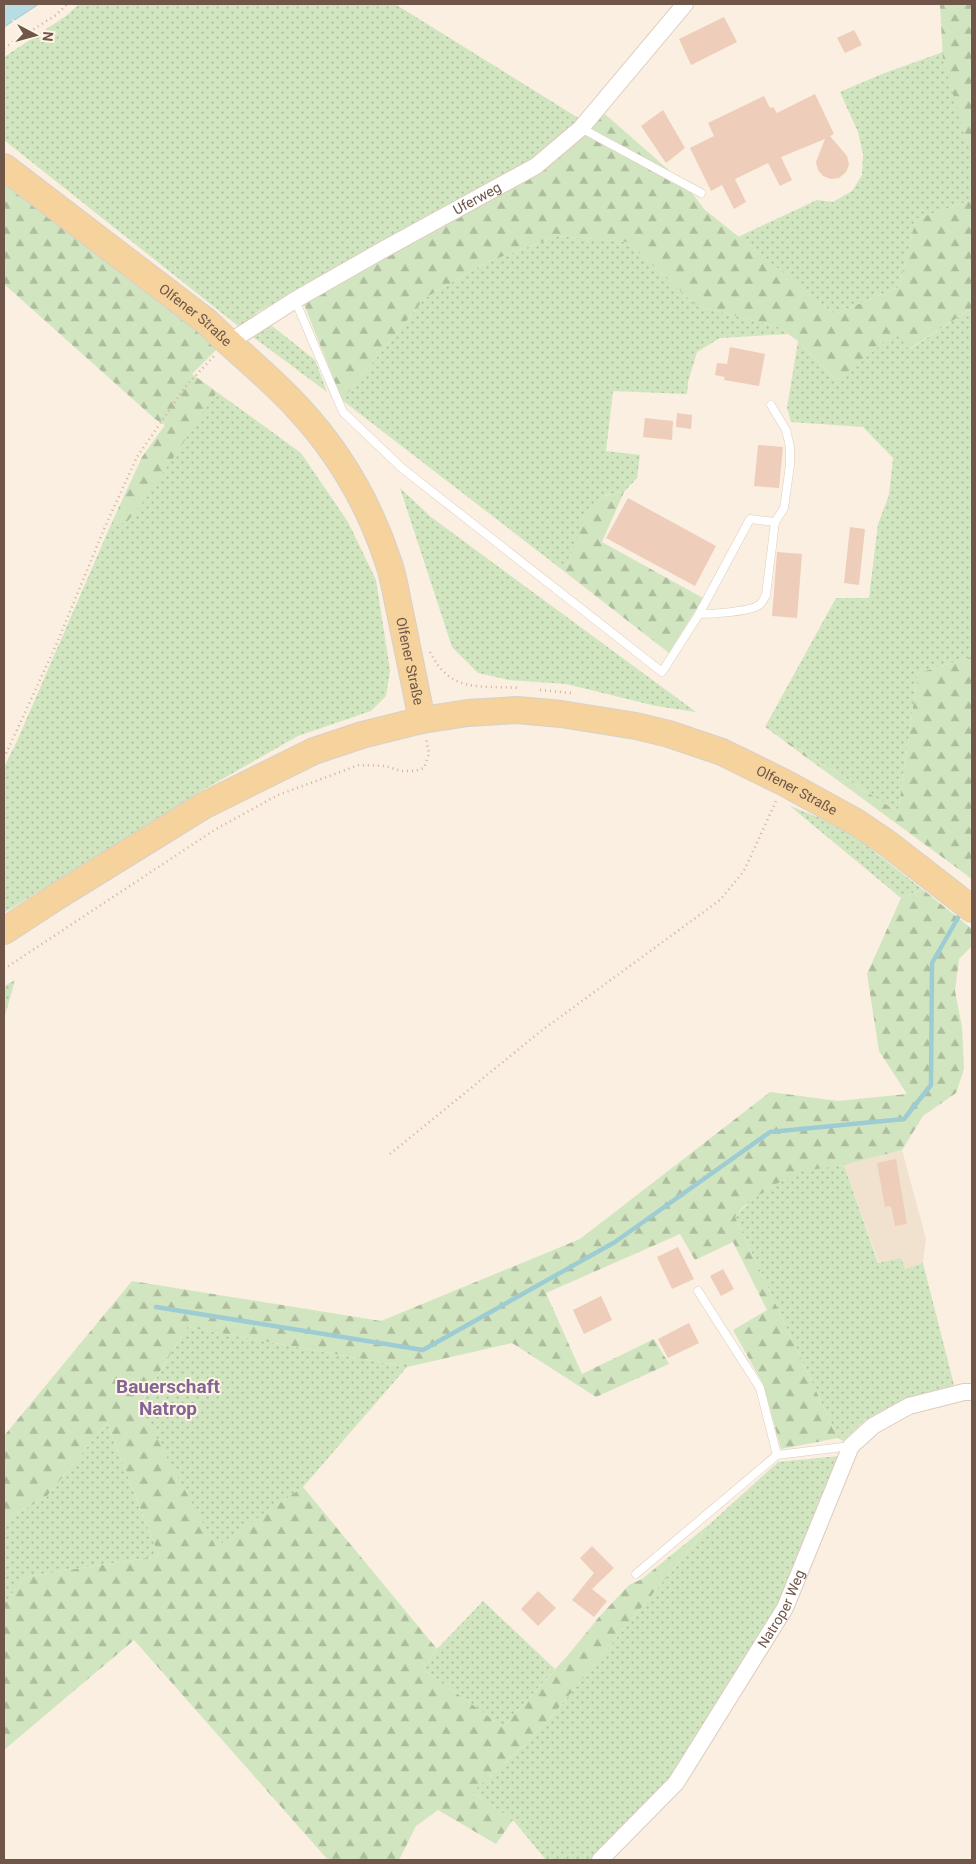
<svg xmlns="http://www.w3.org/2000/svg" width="976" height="1864" viewBox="0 0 976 1864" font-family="Roboto,sans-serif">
  <defs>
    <pattern id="grass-dots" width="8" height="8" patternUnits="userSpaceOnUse" patternTransform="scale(1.25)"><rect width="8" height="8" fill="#d1e6c0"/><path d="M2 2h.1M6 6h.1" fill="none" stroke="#aebd9e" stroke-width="1.8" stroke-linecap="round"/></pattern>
    <pattern id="forest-firs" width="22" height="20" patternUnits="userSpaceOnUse" patternTransform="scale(1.25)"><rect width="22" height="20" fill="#d1e6c0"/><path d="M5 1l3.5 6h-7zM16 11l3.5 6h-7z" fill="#aebd9e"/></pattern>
  </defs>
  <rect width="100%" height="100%" fill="#faefe0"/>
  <path fill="#f1e1cf" d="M902,1150l24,89 -3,24 -19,6 -3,-11 -22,5 -35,-98z"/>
  <g fill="url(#grass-dots)">
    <path d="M79,4h316l185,115 -47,40 -277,154 59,47 12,32 -90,-67 -233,-185v-83l62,-41z"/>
    <path d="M943,52l1,9 28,96v43l-56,19 -17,68 -64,27 -97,-77 79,-37 16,2 19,-11 10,-16 1,-21 -5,-22 -18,-40 42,-18z"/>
    <path d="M558,236l69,6 70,64 81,21 10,7 -68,4 -23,14 -9,30 -1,12 -74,-3 -7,60 34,4 -3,23 -13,14c-10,1 -18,2 -26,8 -9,6 -28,59 -33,72l-223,-172 83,-102 62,-36z"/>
    <path d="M972,308v349l-54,16 -20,139 -133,-85 71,-129h33l9,-74 11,-29 4,-37 -30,-31 -72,-5 -4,-14 11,-67 38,39 10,-6 49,-42 15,17z"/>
    <path d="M217,392l84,61 47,69 28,58 14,90 -4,26 -15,15 -73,25 -95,54 -199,123v-146l13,-26 95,-219 14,1z"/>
    <path d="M400,488l31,29 265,195 -40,-6 -90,-22 -57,-4 -31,-7 -26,-26z"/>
    <path d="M790,806l53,21 79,62 -21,9z"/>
    <path d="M15,980l-11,39v-33z"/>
    <path d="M844,1165l34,98 23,-5 4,11 18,-6 31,122 -50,15 -39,20 -22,21 -5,-3 -103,-221c16,-20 42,-36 66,-46 13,-4 29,-4 43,-6z"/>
    <path d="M187,1327l220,40 -104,120 -87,61 -77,-141z"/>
    <path d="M107,1423l52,133 -134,21 -21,27v-83l42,-24z"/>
    <path d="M839,1456l-61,151 -107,169 -80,84h-45l-33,-40 -41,-28 55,-49 29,-32 156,-189 66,-60z"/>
    <path d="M483,1601l72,68 -52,58 -80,-58 14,-20z"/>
  </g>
  <g fill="url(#forest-firs)">
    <path d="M940,4h32v153l-29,-96z"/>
    <path d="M605,114l82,72 17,23 131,105 64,-27 17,-68 56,-19v108l-63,41 -14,-16 -49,41 -10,6 -38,-39 -20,-14 -81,-21 -70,-64 -69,-6 -71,26 -62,36 -83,102 -39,-98 241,-132z"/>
    <path d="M4,180l217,165 -29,29 25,18 -72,108 -19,23 -14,-1 30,-65 23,-32 -10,-6 -151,-135z"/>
    <path d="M624,492l-22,50 101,56 -34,55 -104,-81c3,-10 8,-19 10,-29 10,-32 13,-47 49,-51z"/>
    <path d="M972,657v222l-207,-152 133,85 20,-139z"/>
    <path d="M922,889l50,40v17l-13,13 -4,32 7,36 2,42 -8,24 -33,23 -21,34 -58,15 -41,6 -33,16 -26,19 -9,11 103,221 -57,11 -18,-65 -30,-54 34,-20 -34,-68 -38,18 -15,-26 -134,59 36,81 72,-35 15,25 -73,33 -84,-54 -105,24 -220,-40 -48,79 77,141 87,-60 134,162 -14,20 80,58 65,-72 31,-38 30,-32 13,-6 70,-57 -156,189 -29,32 -55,49 41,28 -17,24 -58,-34 -22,16 -17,34h-71l-194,-220 -130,110v-146l21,-27 134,-21 -52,-133 -61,74 -42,24v-85l128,-155 249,40 199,-82 190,-147 68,9 69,-7 -28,-43 -12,-77 34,-76z"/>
  </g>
  <path fill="#b7dde2" stroke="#9dccd3" d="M4,4h35l-35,23z"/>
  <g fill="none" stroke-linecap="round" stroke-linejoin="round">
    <path stroke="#9dccd3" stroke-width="4.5" d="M156,1307l267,43 192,-108 155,-110 134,-13 27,-34 1,-122 27,-47"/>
  </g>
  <g fill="#eecdba">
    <path d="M724,17l13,25 -46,23 -12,-26z"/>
    <path d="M854,30l8,15 -17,8 -8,-15z"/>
    <path d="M815,94l19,40 -4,2 17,20 2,9 -3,7 -7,6 -8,1 -8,-3 -5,-6 -2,-8 9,-23 -44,18 11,23 -12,6 -12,-23 -33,16 11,23 -12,7 -12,-24 -11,6 -21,-43 24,-12 -6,-13 56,-27 6,12 3,-1 4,6z"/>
    <path d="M663,110l22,38 -19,15 -25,-37z"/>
    <path d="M730,347l35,7 -6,32 -35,-6 1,-3 -10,-2 2,-12 10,1z"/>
    <path d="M677,413l15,2 -1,14 -15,-2z"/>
    <path d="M645,418l28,3 -1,19 -29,-3z"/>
    <path d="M758,445l25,2 -4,41 -25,-2z"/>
    <path d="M628,498l88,48 -21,40 -89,-48z"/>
    <path d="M850,527l15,2 -6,56 -15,-2z"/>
    <path d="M777,552l25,2 -5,64 -25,-2z"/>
    <path d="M896,1159l11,65 -12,2 -4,-20 -6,1 -8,-44z"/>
    <path d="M678,1247l16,32 -22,10 -15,-32z"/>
    <path d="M723,1269l11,20 -13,7 -11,-20z"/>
    <path d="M601,1296l11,24 -28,14 -11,-24z"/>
    <path d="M689,1323l10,20 -31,15 -10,-19z"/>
    <path d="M592,1546l22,22 -22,21 15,12 -13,16 -22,-17 22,-27 -14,-15z"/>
    <path d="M538,1591l18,17 -18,18 -17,-17z"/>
  </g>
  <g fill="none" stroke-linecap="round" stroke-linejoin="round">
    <g stroke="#deccbd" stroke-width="9">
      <g id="service">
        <path d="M581,128l120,65"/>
        <path d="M295,300l48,112 60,57 259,203 37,-58 51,-95 25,3"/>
        <path d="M699,614c12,0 50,-2 60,-9 3,-2 5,-6 7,-10l9,-73 9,-14 6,-43v-18l-4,-17 -15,-25"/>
        <path d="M698,1291l62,97 17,67"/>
        <path d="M636,1574l141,-119 74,-9"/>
      </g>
    </g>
    <g stroke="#deccbd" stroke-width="18">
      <g id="minor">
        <path id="s1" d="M228,343l67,-43 84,-48 157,-86 45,-38 104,-124"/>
        <path id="s2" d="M600,1860l76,-77 109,-175 66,-162 22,-20 36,-20 55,-14h8"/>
      </g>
    </g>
    <g stroke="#d7d0cc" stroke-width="28">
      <g id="primary">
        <path id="s3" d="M4,167l203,155c30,30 63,55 91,86 41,44 71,96 90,153 6,16 8,34 12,51 7,36 15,72 22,108"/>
        <path id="s4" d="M4,931l52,-34 147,-91 111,-55 48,-16 60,-15 46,-7 49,-3 44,4 75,12 33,8 53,18 63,31 71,39 31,21 85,66"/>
      </g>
    </g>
    <g stroke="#d2b09e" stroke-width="2.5" stroke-dasharray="1 4" stroke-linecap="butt">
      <path d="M4,48l52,-33 11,-11"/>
      <path d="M430,652c21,42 50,33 89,36"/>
      <path d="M540,690l31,3"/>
      <path d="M4,758l53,-115 47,-114 33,-72 48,-70 29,-31"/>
      <path d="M4,969l212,-140 62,-34 81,-30 27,1 15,5h14l9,-3 5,-14 -3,-16"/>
      <path d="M390,1154l151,-123 179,-131 24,-29 32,-70"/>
    </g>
    <use href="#service" stroke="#fff" stroke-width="8"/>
    <use href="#minor" stroke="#fff" stroke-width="16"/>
    <use href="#primary" stroke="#f6d29c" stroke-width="26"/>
  </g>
  <g text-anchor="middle" stroke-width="4" stroke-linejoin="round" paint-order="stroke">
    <g font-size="14" fill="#6f5649" stroke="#fef4e6">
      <text dy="5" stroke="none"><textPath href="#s1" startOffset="288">Uferweg</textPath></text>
      <text dy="5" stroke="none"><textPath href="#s3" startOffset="242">Olfener Straße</textPath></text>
      <text dy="5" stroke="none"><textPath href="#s3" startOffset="662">Olfener Straße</textPath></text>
      <text dy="5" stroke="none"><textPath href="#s4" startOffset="861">Olfener Straße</textPath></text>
      <text dy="5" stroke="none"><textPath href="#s2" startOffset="312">Natroper Weg</textPath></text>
    </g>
    <g font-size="19" font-weight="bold" fill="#826592" stroke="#fef4e6">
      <text x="168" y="1393">Bauerschaft<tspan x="168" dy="22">Natrop</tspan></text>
    </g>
  </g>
  <rect width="976" height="1864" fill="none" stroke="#6f5649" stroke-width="10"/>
  <g transform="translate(35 35) rotate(96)" stroke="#fef4e6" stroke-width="4" paint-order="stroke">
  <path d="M0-4L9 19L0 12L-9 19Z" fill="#6f5649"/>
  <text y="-8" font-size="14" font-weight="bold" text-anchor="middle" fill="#6f5649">N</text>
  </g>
</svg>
